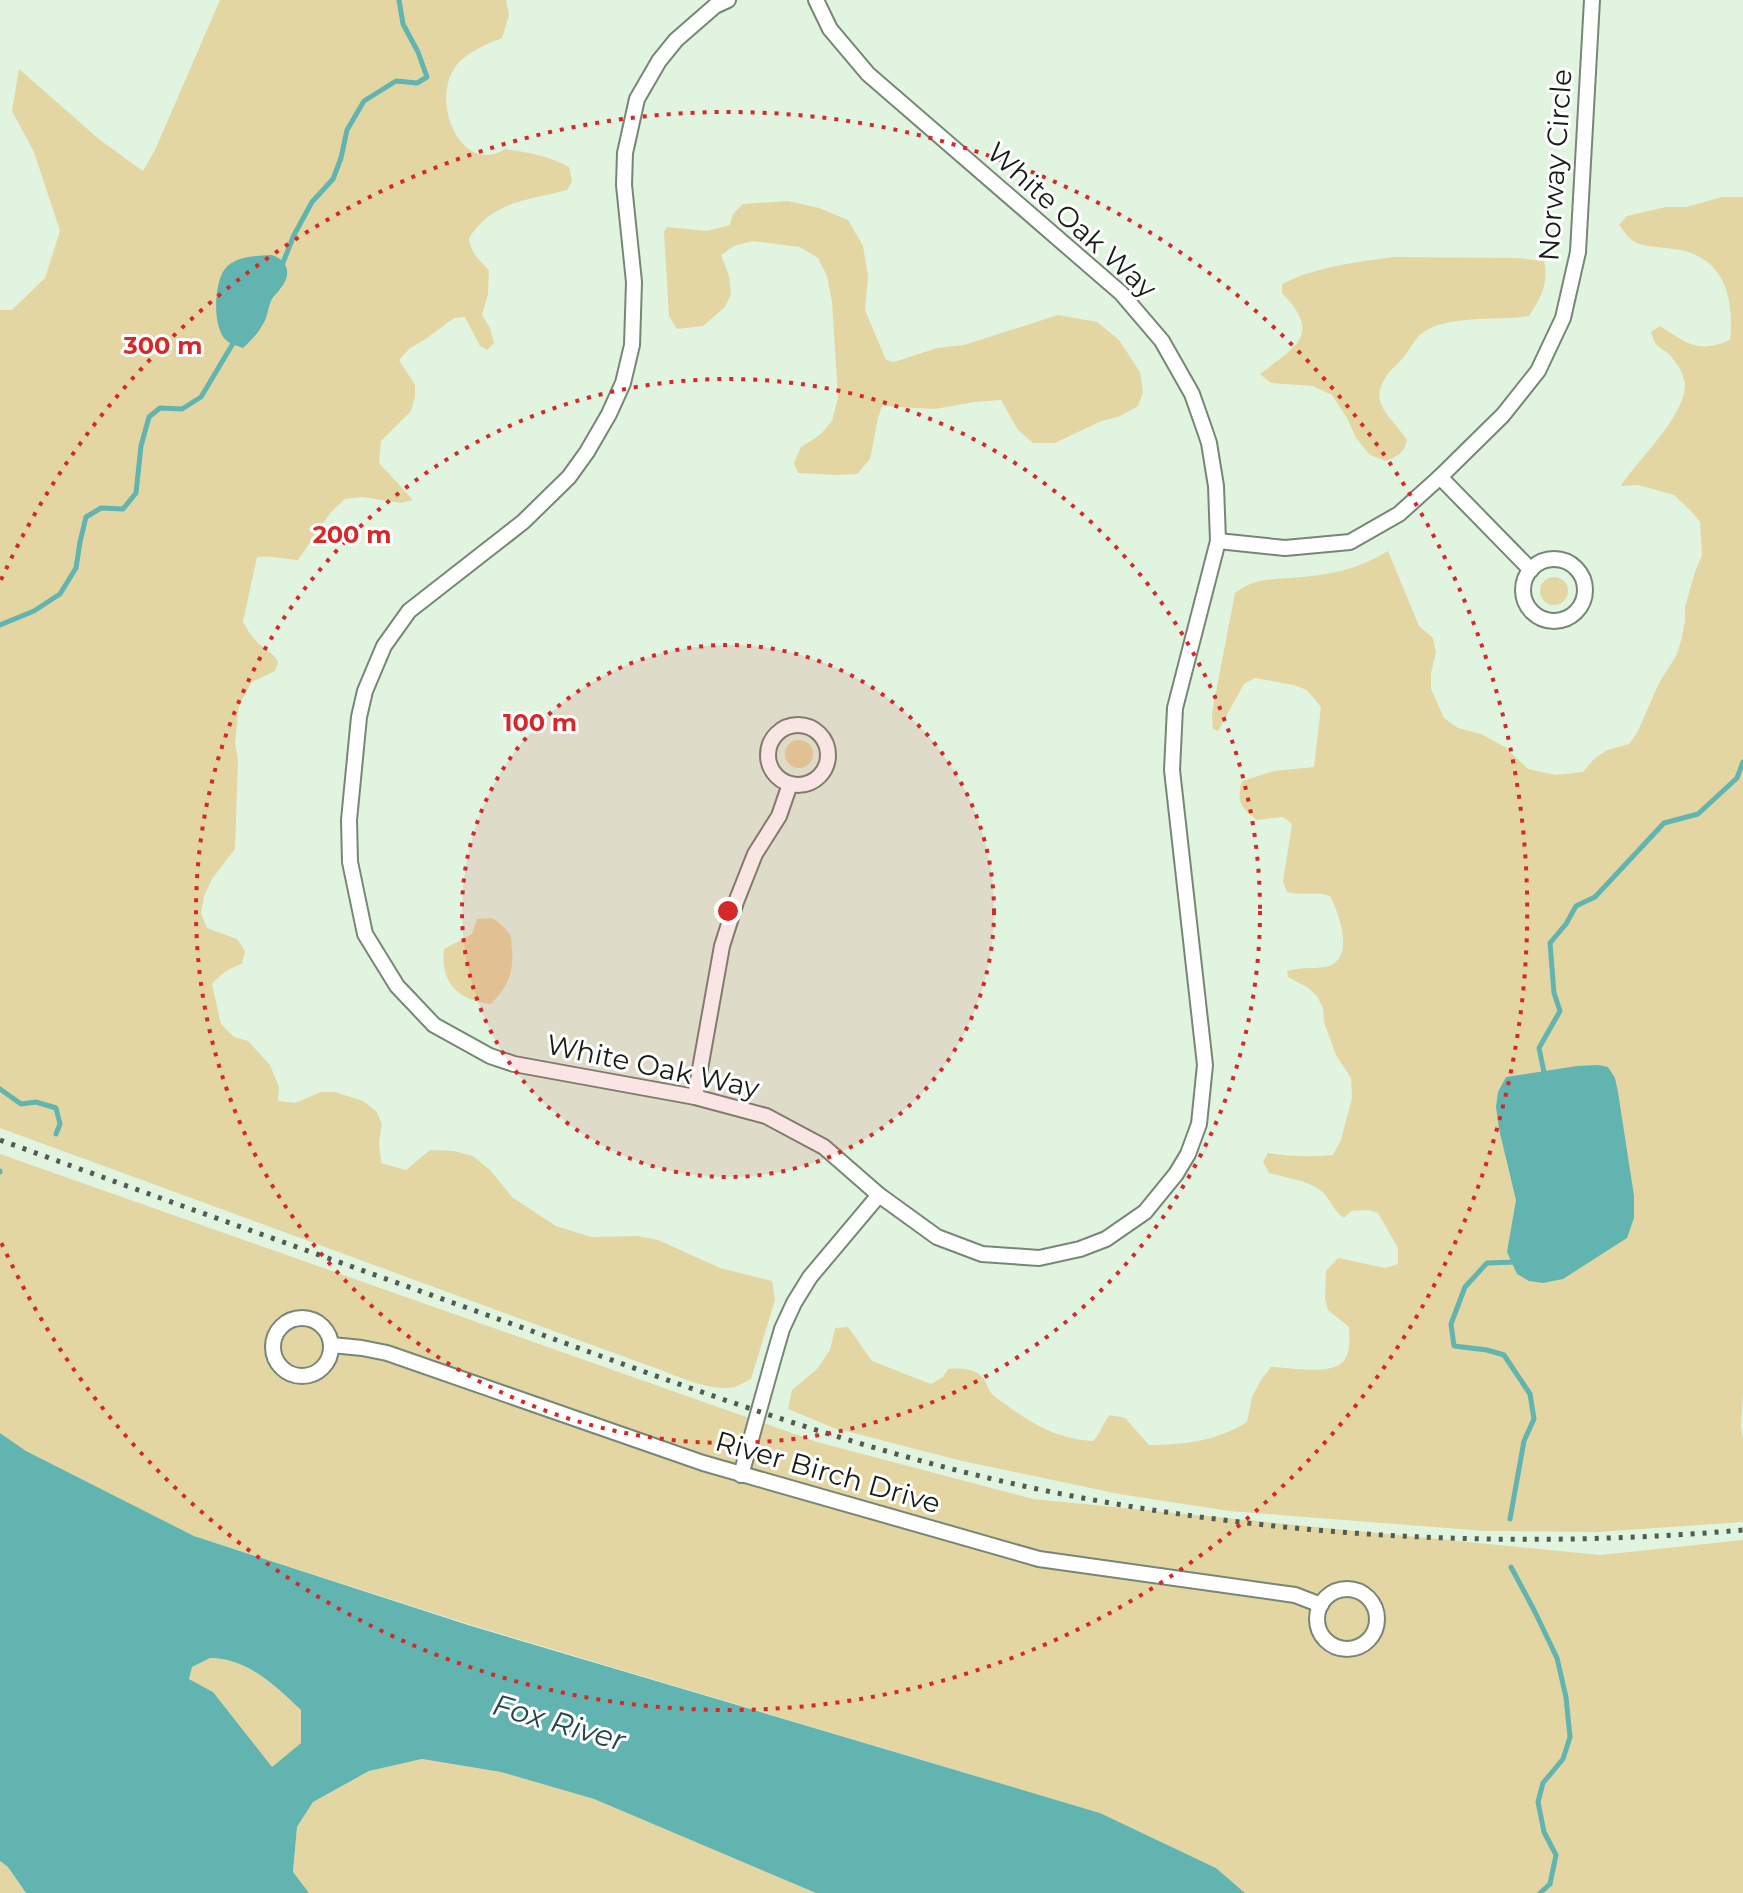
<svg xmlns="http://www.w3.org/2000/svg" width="1743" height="1893" viewBox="0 0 1743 1893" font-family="Montserrat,sans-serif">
  <rect width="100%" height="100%" fill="#e1f4e0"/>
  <g fill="#e3d6a2">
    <path d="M220,0h286l3,15 -7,23c-17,7 -38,15 -48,31 -23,36 8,107 51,80 23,3 44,7 64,18l3,14 -5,9c-40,11 -73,10 -98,48 2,15 9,21 20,32l-1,24 -6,21 8,13 4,15 -7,7 -7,-4 -15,-29 -11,1 -30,22 -14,8 -11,12 16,25v12l-4,14 -30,30 -2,22 34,37 -12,3 -38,-6 -18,2 -14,13 -33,48c-14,-1 -27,-5 -41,-3l-14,65c5,9 9,15 16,22 8,7 14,8 19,18l-3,9 -23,11 -13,23 -4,38 3,17 -3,89 -23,30 -8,17 -3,17 6,15 30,11 8,12 -3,13c-13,4 -21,10 -30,20l9,40 13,13 14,4 22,24 9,22 -1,14 17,2 26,-11h14l28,9 14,11 5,13 -3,16 2,22 25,7 24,-20 24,1 19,5 17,14 23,28 43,28 35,11 46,-1 21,4 62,28 52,13 3,19 -24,79c-8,4 -15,9 -24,9 -25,1 -59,-16 -83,-24l-644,-236v-818h12l33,-32 15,-47 -26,-79 -22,-41 7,-42 81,71 43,31 12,-21z"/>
    <path d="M1722,197h21v1198l-2,32 2,12v83l-145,10 -113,-1 -256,-20 -110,-17 -157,-33 -128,-33 -46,-19 4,-19 25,-21 13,-19 5,-22 13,-1 24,34 59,23 12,-7 5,-8c12,-1 26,-1 35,9 4,5 5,12 9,16 5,5 11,8 16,12 27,20 51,33 85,35 8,-8 9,-17 17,-26l15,3 24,27c34,0 68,-4 98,-23l5,-25 9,-17 10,-13c19,0 64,10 74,-8 6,-9 4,-22 4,-32l-21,-17 -3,-11 1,-28 12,-13 47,10 13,-4v-16l-20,-35 -9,-3 -18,1 -7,7c-12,-8 -14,-21 -25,-29 -11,-8 -37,-12 -50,-16l-6,-11 5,-9c22,4 42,4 65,2l8,-15 11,-42 -1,-20 -15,-23 -12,-33 -1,-14 -6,-12 -10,-9 -19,-10 -1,-6c13,-4 25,-2 38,-4 31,-6 15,-52 5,-71 -14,-5 -28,0 -43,-4l-4,-11 9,-57 -9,-7 -26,3c-16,-12 -21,-18 -15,-39l32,-10 40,-4 7,-60 -14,-17 -13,-5 -39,-7 -11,6 -26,47 -5,-2 -1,-16 23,-120c21,-17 42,-13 67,-16 33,-3 58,-9 86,-26l31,75 14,12 3,15 -5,20v16l13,29 14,10 23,6 24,13 23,22 28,6 27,-3 11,-13 13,-9 22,-6 8,-11 22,-50 17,-27 5,-15 4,-20v-14l10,-35 7,-17 -2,-33 -8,-10 -18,-17 -36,-10 -17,1c15,-25 75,-79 62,-110 -2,-7 -9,-16 -13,-21 -4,-4 -11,-7 -15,-12 -1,-2 -3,-8 -4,-11l9,-6c26,17 38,28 70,14 4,-40 -4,-80 -49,-90 -11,-2 -36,-3 -44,-7 -8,-3 -13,-12 -18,-18l8,-9 39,-9h20z"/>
    <path d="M788,201l31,7 29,12 15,26 5,30 -3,34 21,50 8,2 43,-14 27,-3 94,-30 39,7 22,18 21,32 3,20 -5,14 -18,10 -21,6 -44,21h-22l-15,-13 -17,-30 -27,2 -39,7 -53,-3 -4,12 -8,41 -13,15 -21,1 -38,-2 -4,-10 7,-16 19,-12 12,-14 6,-23 -6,-96 -5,-26 -9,-18 -18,-11 -47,-6 -19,5 -13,9 8,21 2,18 -6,13 -22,19 -26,3 -8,-13 -5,-84 3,-5 40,4 23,-6 3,-11 10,-10z"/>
    <path d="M1394,257l123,1 27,3c5,22 -3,37 -15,55 -30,5 -84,-2 -108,18 -7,6 -12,17 -18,24 -4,5 -9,9 -13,13 -25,32 0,43 17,69 -2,13 -10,16 -21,21l-16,-6 -14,-17 -9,-20 -15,-23 -19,-9 -42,-3 -11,-9c35,-27 63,-39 22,-81v-9c34,-17 74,-22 112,-27z"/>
    <circle cx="1554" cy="591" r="14"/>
    <circle cx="799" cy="754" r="14"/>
    <path d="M492,918c7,5 16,11 19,19 1,4 0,9 1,13 2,23 -5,38 -21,54 -33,-4 -51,-21 -47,-55l28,-15 5,-15z"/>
    <path d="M0,1154l817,288 216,57 567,56 143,-15v353h-498l-29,-25 -116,-55 -632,-189 -274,-88 -168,-85 -26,-18z"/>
    <path d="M210,1658c37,0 66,28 91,52v33l-30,25 -58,-76 -24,-13 3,-12z"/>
    <path d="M422,1759l79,13 93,27 222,94h-507l-16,-20 4,-46 16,-25 56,-31z"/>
    <path d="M0,1861l8,6 18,26h-26z"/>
  </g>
  <g fill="#62b4b0" fill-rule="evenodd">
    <path d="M272,255c17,6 20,20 8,34 -2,4 -6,6 -8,10 -3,5 -4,13 -6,19 -5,12 -13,21 -23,30 -5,-2 -13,-4 -17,-8 -14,-12 -12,-58 -1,-71 10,-13 32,-13 47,-14z"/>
    <path d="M1598,1065l10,2 7,11 3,14 16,104v22l-7,20 -64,41 -20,4 -14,-2 -12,-7 -10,-22 9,-52 -17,-71 -3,-22 2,-15 8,-15 71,-11z"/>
    <path d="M0,1433l26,18 168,85 274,89 632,188 116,55 29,25h-429l-222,-94 -93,-27 -79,-13 -53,12 -56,31 -16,25 -4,45 16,21h-283l-18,-26 -8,-6zM210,1658c37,0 66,28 91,52v33l-29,24 -59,-75 -24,-13 3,-12z"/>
  </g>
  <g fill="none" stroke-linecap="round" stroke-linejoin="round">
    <g stroke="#62b4b0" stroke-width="5">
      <path d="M282,265l12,-30 18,-33 21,-23 8,-21 6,-28 17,-29 32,-20 21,2 10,-6 -9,-25 -15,-28 -4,-24"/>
      <path d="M0,625l34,-14 26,-17 16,-26 4,-26 6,-25 15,-9 22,1 13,-16 5,-47 8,-29 11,-9 22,1 19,-12 34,-57"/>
      <path d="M1545,1077l-6,-29 21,-37 -6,-18 -4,-50 16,-19 10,-18 19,-9 69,-74 34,-9 39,-36 6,-16"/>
      <path d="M0,1089l21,15 15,-2 20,6 4,16 -4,10"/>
      <path d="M0,1172v-1"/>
      <path d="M1510,1519l14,-78 10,-22 -4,-25 -26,-39 -17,-5 -33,-4 -3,-22 14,-37 22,-24 29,-1"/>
      <path d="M1511,1567l23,43 23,48 9,39 4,40 -7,22 -20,24 -5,19 6,30 12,23 -6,29 -10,9"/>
    </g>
    <g stroke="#778776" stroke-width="18">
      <g id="minor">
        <path d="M728,0l-13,6 -39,34 -17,21 -22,38 -12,54 -1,32 10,97 -2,63 -9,38 -14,31 -22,38 -18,25 -46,45 -114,89 -25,35 -19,45 -6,26 -10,103 1,42 15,72 32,52 37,39 56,31 24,8 181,33 71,19 58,31 55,48 58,42 45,17 57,4 41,-9 26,-10 39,-27 31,-38 12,-20 11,-30 6,-59 -33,-295 3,-62 43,-167 -2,-55 -7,-43 -4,-12 -13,-37 -30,-53 -41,-48 -253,-219 -38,-45 -14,-29"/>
        <path d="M1440,477l91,93"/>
        <path d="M1218,541l67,7 65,-6 49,-28 41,-37 63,-62 35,-44 25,-53 15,-66 14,-252"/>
        <circle cx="1554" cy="590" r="31"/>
        <circle cx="798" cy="755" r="30"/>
        <path d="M695,1097l27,-151 14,-44 19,-48 24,-38 11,-32"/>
        <circle cx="302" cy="1347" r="29"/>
        <path d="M332,1345l30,3 25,5 316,110 336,96 256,36 26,10"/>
        <path d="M741,1475l32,-115 9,-31 12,-26 16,-26 69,-82"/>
        <circle cx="1347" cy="1619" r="30"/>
      </g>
    </g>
    <use href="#minor" stroke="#fff" stroke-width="14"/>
    <path stroke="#515b51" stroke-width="5" stroke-dasharray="4 8" stroke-linecap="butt" d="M0,1140c176,64 353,127 529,190 173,63 347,127 528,163 227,45 455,57 686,37"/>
  </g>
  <circle cx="728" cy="911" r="266" fill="#d62828" fill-opacity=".12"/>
  <g fill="none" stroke="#d62828" stroke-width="4" stroke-dasharray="4 8">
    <circle cx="728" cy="911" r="266"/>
    <circle cx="728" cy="911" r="532"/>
    <path d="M1 580A799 799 0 1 1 1 1242"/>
  </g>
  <g text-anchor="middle" stroke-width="6" stroke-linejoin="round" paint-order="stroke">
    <g font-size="28" fill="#161d16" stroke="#fff">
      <text transform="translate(1555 165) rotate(-86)" y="10">Norway Circle</text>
      <text transform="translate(1072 220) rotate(42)" y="10">White Oak Way</text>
      <text transform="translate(653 1066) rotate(12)" y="10">White Oak Way</text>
      <text transform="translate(828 1472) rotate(16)" y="10">River Birch Drive</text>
    </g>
    <g font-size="30" font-style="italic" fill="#214847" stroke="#fff">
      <text transform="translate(559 1723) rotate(16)" y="10">Fox River</text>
    </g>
  </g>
  <circle cx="728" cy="911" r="12" fill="#d62828" stroke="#fff" stroke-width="4"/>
  <g font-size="24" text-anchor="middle" font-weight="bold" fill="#d62828" stroke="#fff" stroke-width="6" stroke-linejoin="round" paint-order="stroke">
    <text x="163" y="354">300 m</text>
    <text x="352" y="543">200 m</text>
    <text x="540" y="731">100 m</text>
  </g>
</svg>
